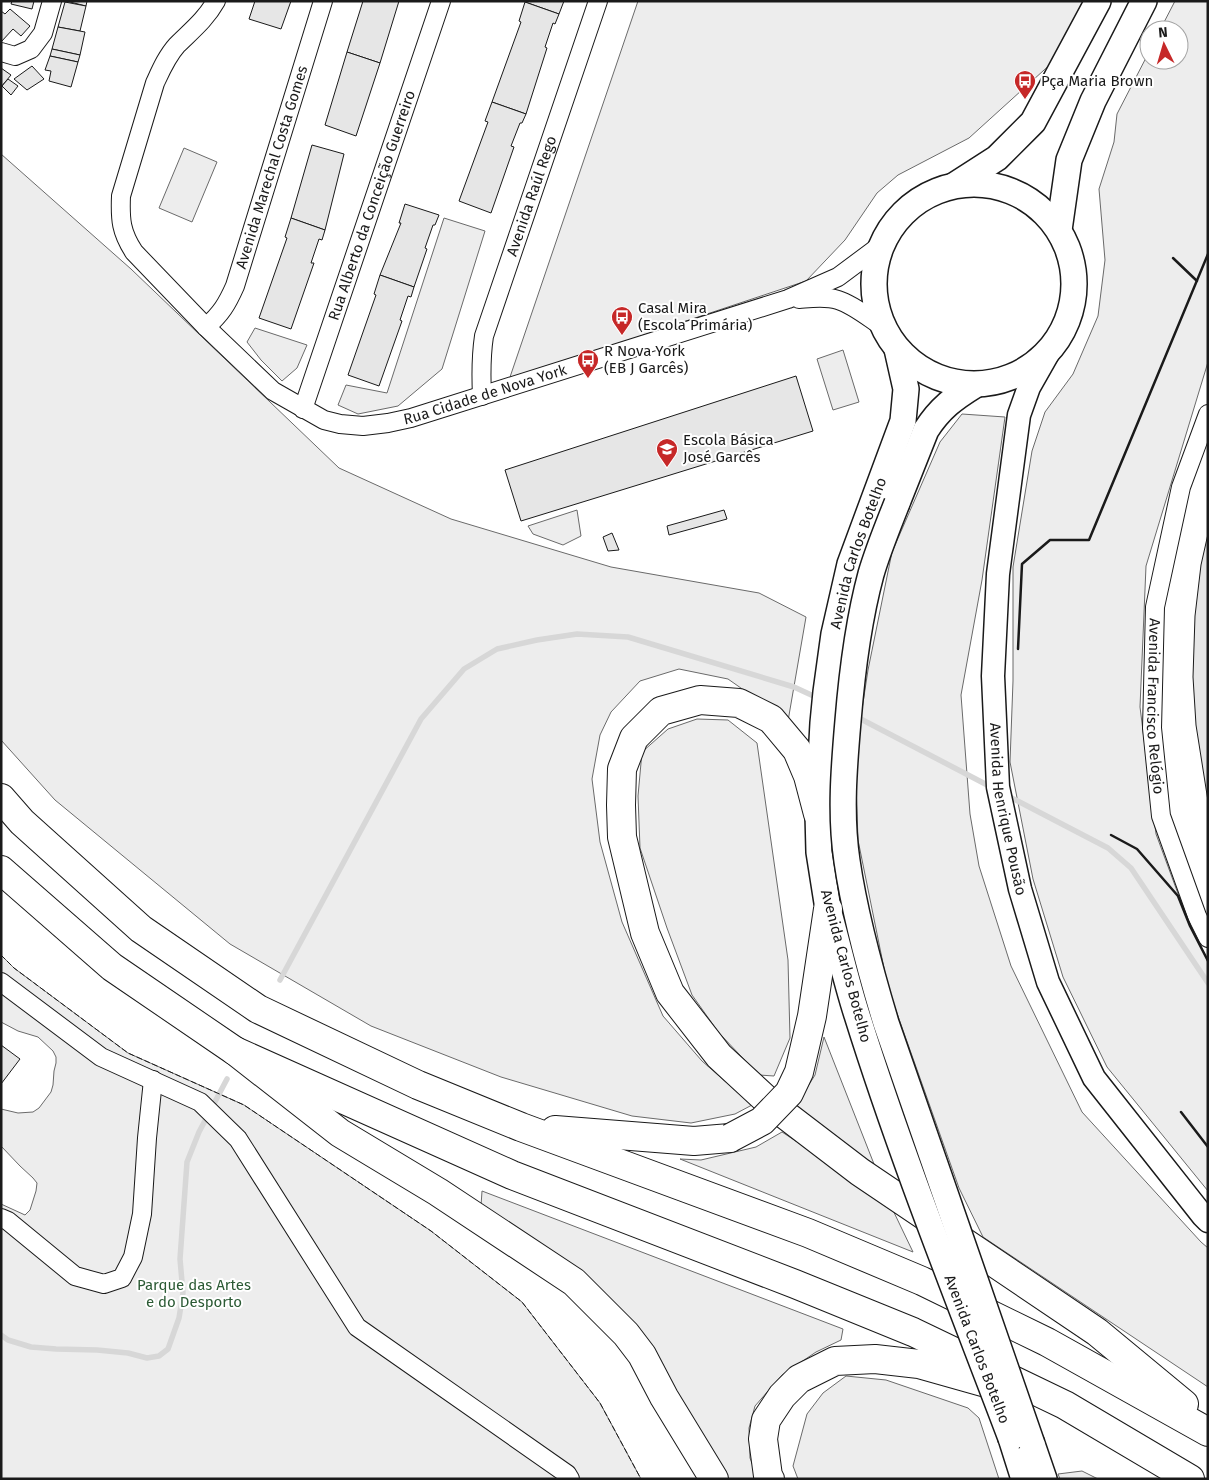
<svg xmlns="http://www.w3.org/2000/svg" width="1209" height="1480" viewBox="0 0 1209 1480" font-family="'Fira Sans',sans-serif">
  <rect width="100%" height="100%" fill="#fff"/>
  <g fill="#ededed" stroke="#6a6a6a">
    <path d="M638,1h445l-29,60 -85,77 -71,37 -21,18 -32,47 -39,41 -297,99z"/>
    <path d="M1175,1h33v361l-62,204 -6,141 16,127 34,92 18,35v230l-101,-124 -44,-90 -30,-98 -23,-117 3,-81v-114l19,-116 13,-39 28,-38 25,-58 7,-56 -6,-71 15,-47 3,-28 32,-62v8h30v-30h-19z"/>
    <path d="M184,148l33,14 -25,60 -33,-14z"/>
    <path d="M1,154l130,115 208,199 112,51 160,48 148,26 47,24 -18,104 -60,-42 -49,-10 -39,12 -29,31 -11,23 -8,44 8,63 22,80 41,94 39,45 50,44 -17,9 -44,9 -59,-7 -131,-39 -130,-51 -141,-82 -175,-144 -54,-60z"/>
    <path d="M444,218l41,13 -43,138 -44,37 -40,8 -20,-9 8,-20 41,8z"/>
    <path d="M255,328l52,17 -10,23 -15,13 -21,-21 -14,-18z"/>
    <path d="M843,350l16,52 -26,8 -16,-51z"/>
    <path d="M962,414l43,3 -23,163 -21,115 9,119 9,52 32,100 71,146 119,130 7,6v139l-225,-150 -24,-49 -71,-200 -30,-148 -3,-85 13,-85 24,-118 48,-110z"/>
    <path d="M577,510l4,26 -18,9 -30,-11 -5,-8z"/>
    <path d="M697,719l31,1 29,23 31,217 2,78 -16,38 -15,-1 -40,-42 -27,-38 -25,-67 -27,-80 -2,-52 4,-44 26,-23z"/>
    <path d="M1,955l13,13 114,85 116,52 187,126 91,71 78,101 41,76h-640v-275l24,11 5,-5 6,-19 1,-8 -4,-5 -13,-12 -19,-20v-37l17,4 15,-1 6,-4 12,-16 2,-7 1,-14 2,-8v-6l-3,-6 -15,-14 -20,-6 -17,-9z"/>
    <path d="M824,1037l50,127 -81,-54 22,-35z"/>
    <path d="M782,1132l107,70 24,50 -233,-93 21,1 55,-13z"/>
    <path d="M482,1191l361,138 -2,11 -25,12 -34,23 -27,31 -6,22 1,30 8,21h-32l-53,-91 -192,-182z"/>
    <path d="M846,1376l40,4 82,28 11,10 20,61h-201l-5,-13 14,-52 16,-21z"/>
    <path d="M1082,1471l16,8h-38l-2,-5z"/>
  </g>
  <g fill="none" stroke-linecap="round" stroke-linejoin="round">
    <g stroke="#d7d7d7" stroke-width="5.5">
      <path d="M855,716l138,72"/>
      <path d="M1006,795l102,53 23,20 77,115"/>
      <path d="M280,980l141,-261 43,-50 33,-20 40,-9 40,-6 51,3 166,50 26,12"/>
      <path d="M1,1335l7,5 23,7 25,2 41,1 31,3 19,5 12,-2 9,-7 11,-31 4,-25 -3,-34 7,-97 12,-30 28,-53"/>
    </g>
  </g>
  <g fill="#e6e6e6" stroke="#1a1a1a">
    <path d="M12,1h22l-2,8 -21,-5z"/>
    <path d="M66,1h21l-1,5z"/>
    <path d="M255,1h36l-10,28 -32,-10z"/>
    <path d="M363,1h36l-19,62 -33,-11z"/>
    <path d="M526,1h38l-5,13 -34,-12z"/>
    <path d="M65,2l21,4 -6,25 -22,-4z"/>
    <path d="M525,2l34,12 -4,10 -2,-1 -8,24 2,1 -21,66 -34,-12 29,-80 -2,-1z"/>
    <path d="M10,9l20,17 -9,10 -8,-7 -12,13v-31l4,3z"/>
    <path d="M58,27l27,5 -5,23 -28,-6z"/>
    <path d="M52,49l28,6 -2,7 -28,-6z"/>
    <path d="M347,52l33,11 -24,73 -31,-11z"/>
    <path d="M50,56l28,6 -7,25 -22,-6 2,-10 -6,-1z"/>
    <path d="M32,66l12,13 -17,11 -13,-11z"/>
    <path d="M1,68l10,7 -10,12z"/>
    <path d="M8,79l10,7 -7,9 -9,-9z"/>
    <path d="M492,102l34,12 -4,9h-2l-9,23 3,1 -23,66 -32,-12 29,-79 -3,-1z"/>
    <path d="M312,145l32,9 -19,76 -34,-12z"/>
    <path d="M405,204l34,11 -4,10h-2l-8,23 2,1 -13,38 -34,-12 21,-52h-2z"/>
    <path d="M291,218l34,12 -3,10 -3,-1 -8,24h3l-23,66 -32,-11 28,-80 -2,-1z"/>
    <path d="M380,275l34,12 -3,10 -3,-1 -8,24 2,1 -23,65 -31,-11 28,-80 -2,-1z"/>
    <path d="M796,376l17,55 -292,90 -16,-51z"/>
    <path d="M724,510l3,9 -58,16 -2,-9z"/>
    <path d="M612,533l7,17 -11,1 -5,-14z"/>
    <path d="M1208,534v267l-12,-76 -3,-48 2,-61 6,-51z"/>
    <path d="M1,1045l19,14 -19,25z"/>
  </g>
  <g fill="none" stroke-linecap="round" stroke-linejoin="round">
    <g stroke="#1a1a1a" stroke-width="20">
      <g id="minor">
        <path id="s1" d="M216,1c-10,18 -25,30 -39,44 -10,11 -16,25 -22,38l-34,113c-1,24 0,36 13,56l72,75 67,64 51,29 16,4 23,2 25,-3 23,-5 377,-119 50,-22 43,-32"/>
        <path d="M1,52l14,4 16,-7 12,-16 9,-32"/>
        <path d="M799,299c13,-1 27,-3 39,1 16,5 31,18 45,27"/>
        <path id="s2" d="M206,327c15,-13 21,-23 29,-41l88,-285"/>
        <path id="s3" d="M482,396c-1,-21 -1,-40 2,-60l114,-335"/>
        <path id="s4" d="M303,409l138,-408"/>
        <path id="s5" d="M1208,414l-27,73 -26,120 -3,121 9,88 36,100 11,22"/>
        <path d="M1,982l100,75 99,45 38,37 119,188 210,147 3,5"/>
        <path d="M1,1218l7,3 67,55 29,8 18,-6 11,-21 9,-43 5,-76 6,-58"/>
      </g>
    </g>
    <g stroke="#1a1a1a" stroke-width="25">
      <g id="tertiary">
        <path id="s6" d="M1050,350l-21,37 -10,28 -21,159 -5,102 5,111 22,102 28,93 46,96 109,138 5,5"/>
      </g>
    </g>
    <g stroke="#1a1a1a" stroke-width="28">
      <g id="secondary">
        <circle cx="974" cy="284" r="100"/>
        <path d="M955,185l42,-27 36,-36 65,-121"/>
        <path d="M1059,230l10,-70 24,-59 51,-100"/>
        <path d="M897,503l29,-73c14,-22 28,-32 49,-45"/>
        <path id="s7" d="M828,909l-9,-57 -1,-38 5,-91 3,-31 8,-58 16,-70 53,-143 3,-32 -9,-40"/>
        <path d="M1011,1438l13,41"/>
        <path d="M1032,1444l12,35"/>
      </g>
    </g>
    <g stroke="#1a1a1a" stroke-width="30">
      <g id="trunk">
        <path d="M1,798l21,24 119,107 117,80 160,76 103,42 287,106 114,48 125,61 161,90"/>
        <path d="M818,814l-10,-38 -11,-26 -26,-31 -32,-16 -39,-3 -39,11 -27,27 -12,31 -1,36 1,32 23,96 25,60 49,63 52,48 89,68 237,160 87,72"/>
        <path d="M1,870l111,97 123,84 105,82 98,59 136,90 52,52 16,21 22,42 50,82"/>
        <path d="M235,1051l277,124 283,109 118,48 152,73 125,74"/>
        <path d="M555,1130l139,11 36,-3"/>
        <path d="M770,1479l-2,-3 -5,-37 3,-19 16,-24 17,-17 36,-18 40,-2 44,5 78,22"/>
      </g>
    </g>
    <use href="#minor" stroke="#fff" stroke-width="18"/>
    <use href="#tertiary" stroke="#fff" stroke-width="22"/>
    <use href="#secondary" stroke="#fff" stroke-width="25"/>
    <use href="#trunk" stroke="#fff" stroke-width="28"/>
    <g stroke="#1a1a1a" stroke-width="28" stroke-linecap="butt">
      <g id="secondary-bridge">
        <path d="M897,503c-9,23 -19,47 -26,71 -13,48 -19,98 -23,147 -4,46 -8,94 -1,140 8,55 23,109 39,162l146,421"/>
        <path id="s8" d="M828,909c10,36 18,72 29,106 45,144 101,283 154,423"/>
      </g>
    </g>
    <g stroke="#1a1a1a" stroke-width="30" stroke-linecap="butt">
      <path id="trunk-bridge" d="M730,1138l32,-17 27,-28 10,-21 13,-56 16,-107"/>
    </g>
    <use href="#secondary-bridge" stroke="#fff" stroke-width="25"/>
    <use href="#trunk-bridge" stroke="#fff" stroke-width="28"/>
    <path stroke="#1a1a1a" stroke-width="1" stroke-dasharray="6 2.5" stroke-linecap="butt" d="M1,955l13,13 114,85 116,52 187,126 91,71 78,101 41,76"/>
    <g stroke="#1a1a1a" stroke-width="2.5">
      <path d="M1173,258l24,23"/>
      <path d="M1018,649l4,-85 28,-24h39l119,-286"/>
      <path d="M1111,835l26,14 41,47 12,30 18,35"/>
      <path d="M1181,1112l27,35"/>
    </g>
  </g>
  <defs>
    <g id="bus-pin" transform="scale(1.125)"><path d="M0 17L-7.5 6A9.5 9.5 0 1 1 7.5 6Z" fill="#c62828" stroke="#fff"/><path d="M-5-6H5V4H4V6H2V4H-2V6H-4V4H-5ZM-3.5-4V0h7V-4ZM-3.5 1.2v1.5H-2V1.2ZM2 1.2v1.5H3.5V1.2Z" fill="#fff"/></g>
    <g id="school-pin" transform="scale(1.125)"><path d="M0 17L-7.5 6A9.5 9.5 0 1 1 7.5 6Z" fill="#c62828" stroke="#fff"/><path d="M0-5L7-2L0 1L-7-2ZM-4 1L0 2.5L4 1V4Q0 6-4 4Z" fill="#fff"/></g>
  </defs>
  <g fill-rule="evenodd">
    <use href="#bus-pin" x="1025" y="81"/>
    <use href="#bus-pin" x="622" y="317"/>
    <use href="#bus-pin" x="588" y="360"/>
    <use href="#school-pin" x="667" y="449"/>
  </g>
  <g text-anchor="middle" stroke-width="4" stroke-linejoin="round" paint-order="stroke">
    <g font-size="15" fill="#1a1a1a" stroke="#fff" text-anchor="start">
      <text x="1041" y="86">Pça Maria Brown</text>
      <text x="638" y="313">Casal Mira<tspan x="638" dy="17">(Escola Primária)</tspan></text>
      <text x="604" y="356">R Nova York<tspan x="604" dy="17">(EB J Garcês)</tspan></text>
      <text x="683" y="445">Escola Básica<tspan x="683" dy="17">José Garcês</tspan></text>
    </g>
    <g font-size="15" fill="#1a1a1a" stroke="#fff">
      <text dy="5" stroke="none"><textPath href="#s2" startOffset="175">Avenida Marechal Costa Gomes</textPath></text>
      <text dy="5" stroke="none"><textPath href="#s3" startOffset="208">Avenida Raúl Rego</textPath></text>
      <text dy="5" stroke="none"><textPath href="#s4" startOffset="215">Rua Alberto da Conceição Guerreiro</textPath></text>
      <text dy="5" stroke="none"><textPath href="#s1" startOffset="701">Rua Cidade de Nova York</textPath></text>
      <text dy="5" stroke="none"><textPath href="#s7" startOffset="361">Avenida Carlos Botelho</textPath></text>
      <text dy="5" stroke="none"><textPath href="#s5" startOffset="300">Avenida Francisco Relógio</textPath></text>
      <text dy="5" stroke="none"><textPath href="#s6" startOffset="469">Avenida Henrique Pousão</textPath></text>
      <text transform="translate(846 966) rotate(75)" y="5">Avenida Carlos Botelho</text>
      <text dy="5" stroke="none"><textPath href="#s8" startOffset="465">Avenida Carlos Botelho</textPath></text>
    </g>
    <g font-size="15" fill="#2b5a34" stroke="#fff">
      <text x="194" y="1290">Parque das Artes<tspan x="194" dy="17">e do Desporto</tspan></text>
    </g>
  </g>
  <rect width="1209" height="1480" fill="none" stroke="#1a1a1a" stroke-width="5"/>
  <g transform="translate(1164 45) rotate(355)"><circle r="24" fill="#ffffff" stroke="#a3a3a3"/>
  <path d="M0-4L9 19L0 12L-9 19Z" fill="#c62828"/>
  <text y="-8" font-size="14" font-weight="bold" text-anchor="middle" fill="#1a1a1a">N</text>
  </g>
</svg>
